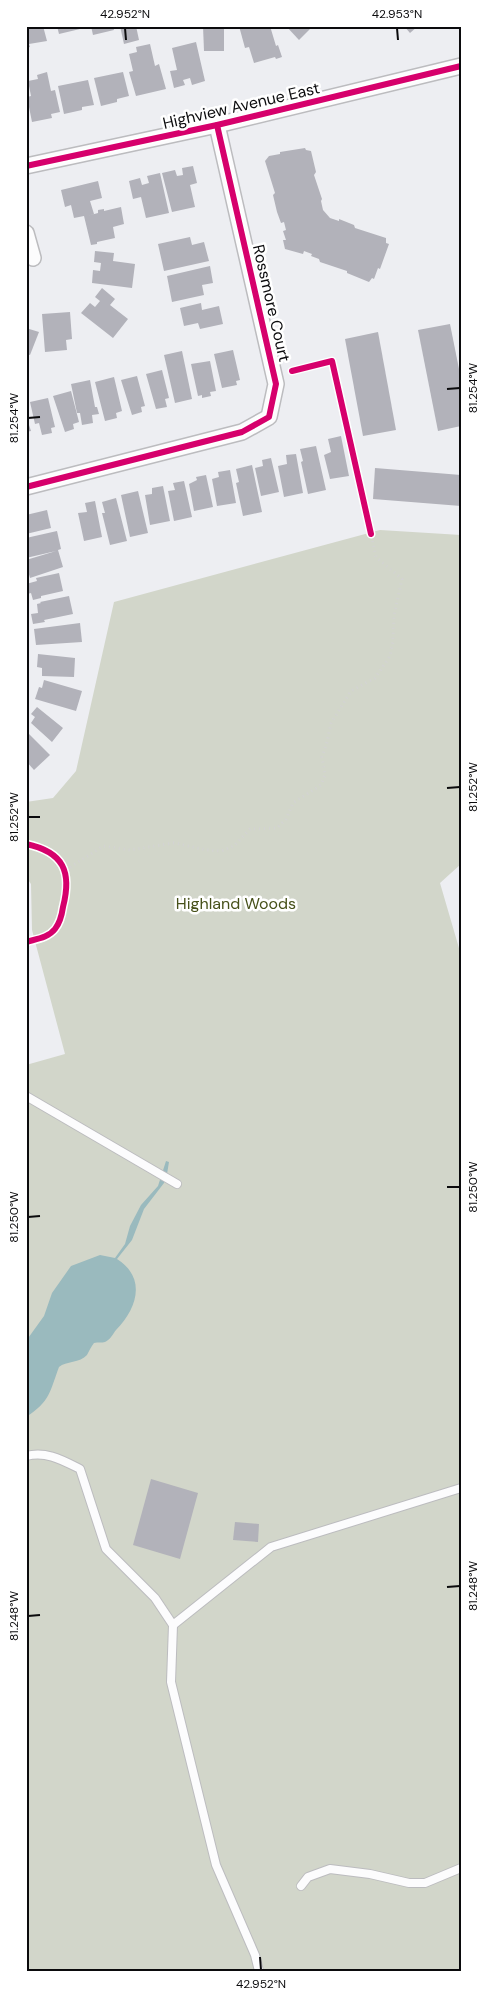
<svg xmlns="http://www.w3.org/2000/svg" width="487" height="1997" viewBox="0 0 487 1997" font-family="'DM Sans',sans-serif">
  <rect width="100%" height="100%" fill="#edeef2"/>
  <path fill="#d2d6ca" d="M380,530l81,5v329l-21,19 21,72v1016h-435v-906l39,-11 -33,-124 -1,-46 -5,-7v-75l27,-4 23,-27 38,-169z"/>
  <path fill="#9ababe" d="M166,1161l3,1 -2,12 -3,9 -20,26 -12,31 -15,19c30,19 20,50 -1,71 -3,4 -6,10 -11,12 -3,1 -7,0 -11,1 -3,4 -5,8 -7,12 -7,8 -21,6 -28,12 -9,24 -9,35 -33,50v-76l18,-25 8,-23 19,-27 29,-11 15,3 10,-14 5,-18 11,-21 17,-19z"/>
  <g fill="#b2b2ba">
    <path d="M26,26h17l4,15 -18,3 1,3 -4,1z"/>
    <path d="M57,26h22l1,3 -21,5z"/>
    <path d="M91,26h22l1,4 -21,5z"/>
    <path d="M120,26h16l3,14 -15,4z"/>
    <path d="M203,26h21v25h-20z"/>
    <path d="M239,26h31l6,20 2,-1 4,12 -6,2 -1,-2 -21,6 -5,-16 -4,1z"/>
    <path d="M286,26h27l-14,14z"/>
    <path d="M404,26h14l-8,7z"/>
    <path d="M196,42l9,39 -13,4 -2,-7 -7,2 2,5 -11,3 -4,-17 7,-1 -5,-22z"/>
    <path d="M150,44l5,22 4,-2 7,25 -30,7 -7,-24 4,-1 -4,-17 8,-2 -1,-5z"/>
    <path d="M47,72l4,19 4,-1 5,22 -9,2 1,4 -20,4 -5,-25 4,-1 -3,-15 10,-2 -1,-4z"/>
    <path d="M123,72l6,24 -12,3v3l-16,4 -7,-28z"/>
    <path d="M88,80l6,25 -12,2v3l-18,4 -6,-28z"/>
    <path d="M305,148l1,2 5,1 5,21 -2,3 8,24 -1,2 2,9 7,8 9,3v-2l15,6 1,3 31,10v5l3,1 -9,25 -2,-1 -4,11 -2,-1 -3,4 -22,-9v-2l-27,-9 -1,-3 -8,-3 1,-2 -8,-3 -1,3 -18,-5 -2,-9h3l-3,-9 3,-1 -2,-8 -3,1 -4,-11 -4,-17 2,-2 -10,-32 4,-5 11,-2v-2z"/>
    <path d="M193,166l4,17 -7,2 5,22 -23,5 -10,-39 13,-3 2,6 6,-1 -1,-7z"/>
    <path d="M160,173l9,40 -23,5 -5,-21 -8,2 -4,-18 11,-3 2,7 7,-2 -2,-7z"/>
    <path d="M98,181l4,17 -12,3 4,13 -7,2 11,-3v-3l6,-1v2l17,-4 3,17 -11,3 2,11 -18,4v2l-6,1 -7,-29 -10,2 -3,-13 -6,2 -4,-17z"/>
    <path d="M190,237l2,8 12,-3 5,19 -45,10 -6,-27z"/>
    <path d="M95,251l19,2 -1,8 22,3 -3,24 -40,-5 1,-13 7,1 1,-8 -7,-1z"/>
    <path d="M210,266l3,17 -11,2 2,10 -32,7 -5,-26z"/>
    <path d="M102,288l13,11 -5,6 18,14 -15,19 -32,-25 9,-10 5,4 5,-6 -5,-4z"/>
    <path d="M201,303l1,7 17,-4 4,18 -23,5 -2,-6 -14,3 -4,-18z"/>
    <path d="M70,312l2,27 -6,1 1,10 -22,2 -3,-38z"/>
    <path d="M450,324l11,55v47l-23,5 -20,-101z"/>
    <path d="M26,328l13,4 -9,23 -4,-1z"/>
    <path d="M378,332l18,98 -33,6 -18,-97z"/>
    <path d="M233,350l7,30 -4,1 1,4 -15,3 -8,-34z"/>
    <path d="M182,351l10,48 -17,4 -11,-48z"/>
    <path d="M210,361l6,30 -6,1 1,4 -9,2v-3l-4,1 -7,-32z"/>
    <path d="M162,370l7,28 -4,1 2,8 -11,2 -10,-35z"/>
    <path d="M137,376l8,30 -4,1 1,5 -10,3 -11,-35z"/>
    <path d="M114,377l8,34 -6,2 1,5 -12,3 -10,-39z"/>
    <path d="M90,380l5,27h2l2,7 -7,1 1,8 -11,2 -2,-12h-3l-6,-29z"/>
    <path d="M71,391l8,31 -6,2 1,5 -9,3 -12,-36z"/>
    <path d="M48,398l7,29 -4,1 1,5 -10,2 -3,-12 -4,1 -5,-22z"/>
    <path d="M26,416l5,15 -5,1z"/>
    <path d="M341,436l8,40 -19,3 -6,-24 7,-3 -3,-13z"/>
    <path d="M316,446l10,44 -18,4 -7,-32 2,-1 -3,-12z"/>
    <path d="M296,454l7,39 -19,4 -6,-31 9,-2 -1,-9z"/>
    <path d="M271,458l8,34 -18,4 -6,-28 8,-2 -1,-6z"/>
    <path d="M252,465l10,47 -19,4 -7,-33 3,-1 -3,-13z"/>
    <path d="M375,468l86,7v31l-88,-7z"/>
    <path d="M230,470l6,33 -19,3 -5,-27 7,-2 -1,-5z"/>
    <path d="M206,475l7,32 -19,4 -5,-27 8,-4 -1,-3z"/>
    <path d="M184,481l8,36 -18,4 -6,-30 7,-1 -2,-7z"/>
    <path d="M163,486l7,35 -20,4 -5,-30 7,-1v-6z"/>
    <path d="M138,491l10,42 -18,4 -9,-42z"/>
    <path d="M116,498l11,43 -17,4 -8,-32h3l-3,-11z"/>
    <path d="M95,501l7,36 -18,4 -6,-28 9,-1 -2,-9z"/>
    <path d="M47,510l4,18 -25,6v-19z"/>
    <path d="M57,531l4,18 -3,1 5,17 -33,11 -2,-7h-2v-11l30,-9 -30,7v-20z"/>
    <path d="M59,573l4,18 -22,5v2l-8,2 -2,-7 -4,1 -1,-10 11,-3 -1,-3z"/>
    <path d="M69,596l4,18 -29,6 1,2 -12,2 -2,-10 7,-1 -1,-9 4,-1 -1,-1z"/>
    <path d="M80,623l2,19 -46,3 -2,-16z"/>
    <path d="M38,654l37,4 -1,19 -32,-1v-8l-5,-1z"/>
    <path d="M44,680l38,11 -6,20 -41,-12 4,-12 3,1z"/>
    <path d="M37,707l26,21 -11,14 -21,-19 4,-6 -4,-3z"/>
    <path d="M26,731l24,24 -16,15 -8,-9z"/>
    <path d="M151,1479l47,14 -18,66 -47,-14z"/>
    <path d="M235,1522l24,2 -1,18 -25,-2z"/>
  </g>
  <g fill="none" stroke-linecap="round" stroke-linejoin="round">
    <g stroke="#bcbcbf" stroke-width="10">
      <g id="lane">
        <path d="M26,1096l151,88"/>
        <path d="M26,1456c21,-5 36,4 54,13l26,80 49,49 18,27 -2,57 45,183 39,90 4,16"/>
        <path d="M173,1625l98,-78 190,-59"/>
        <path d="M301,1886l7,-9 22,-8 40,5 39,9h16l36,-15"/>
      </g>
    </g>
    <g stroke="#bcbcbf" stroke-width="18">
      <g id="street">
        <path d="M26,166l191,-41 244,-59"/>
        <path d="M26,233l7,25"/>
        <path d="M26,487l216,-55 27,-15 7,-33 -59,-259"/>
      </g>
    </g>
    <path stroke="#d3d3d3" stroke-width="3" stroke-dasharray="1 4" stroke-linecap="butt" d="M66,870l37,-24 27,4 44,-7 33,7 14,1 13,-5 16,-17 27,-1 9,-9 7,-16 28,-18 4,-10 -3,-18 5,-15 4,-19 20,-32 24,-13 15,-22 3,-15 1,-26 8,-36 -26,-22 -5,-23"/>
    <use href="#lane" stroke="#fcfcfd" stroke-width="8"/>
    <use href="#street" stroke="#fcfcfd" stroke-width="15"/>
    <g stroke="#fff" stroke-width="9">
      <g id="cycleway">
        <path d="M26,166l191,-41 244,-59"/>
        <path d="M292,371l40,-10 39,173"/>
        <path d="M26,487l216,-55 27,-15 7,-33 -59,-259"/>
        <path d="M26,844c38,8 46,28 37,63 -1,7 -4,17 -8,22 -7,9 -19,10 -29,13"/>
      </g>
    </g>
    <use href="#cycleway" stroke="#d6006c" stroke-width="6"/>
  </g>
  <path fill="none" stroke="#0b0b0d" stroke-width="2" d="M125,28l1,12M397,28l1,12M447,389l13,-1M28,418l12,-1M447,788l13,-1M28,817h12M447,1187h13M28,1217l12,-1M447,1587l13,-1M28,1616l12,-1M260,1957l1,13"/>
  <g text-anchor="middle" stroke-width="5" stroke-linejoin="round" paint-order="stroke">
    <g font-size="16" fill="#0b0b0d" stroke="#fff">
      <text transform="translate(241 105) rotate(-13)" y="6">Highview Avenue East</text>
      <text transform="translate(272 303) rotate(77)" y="6">Rossmore Court</text>
    </g>
    <g font-size="16" fill="#47511a" stroke="#fff">
      <text x="236" y="909">Highland Woods</text>
    </g>
  </g>
  <rect width="487" height="1997" fill="none" stroke="#ffffff" stroke-width="55"/>
  <rect x="28" y="28" width="432" height="1942" fill="none" stroke="#0b0b0d" stroke-width="2"/>
  <g font-size="12" text-anchor="middle" fill="#0b0b0d">
    <text x="125" y="18">42.952°N</text>
    <text x="397" y="18">42.953°N</text>
    <text transform="translate(473 388) rotate(-90)" y="4">81.254°W</text>
    <text transform="translate(14 418) rotate(-90)" y="4">81.254°W</text>
    <text transform="translate(473 787) rotate(-90)" y="4">81.252°W</text>
    <text transform="translate(14 817) rotate(-90)" y="4">81.252°W</text>
    <text transform="translate(473 1187) rotate(-90)" y="4">81.250°W</text>
    <text transform="translate(14 1217) rotate(-90)" y="4">81.250°W</text>
    <text transform="translate(473 1586) rotate(-90)" y="4">81.248°W</text>
    <text transform="translate(14 1616) rotate(-90)" y="4">81.248°W</text>
    <text x="261" y="1988">42.952°N</text>
  </g>
</svg>
